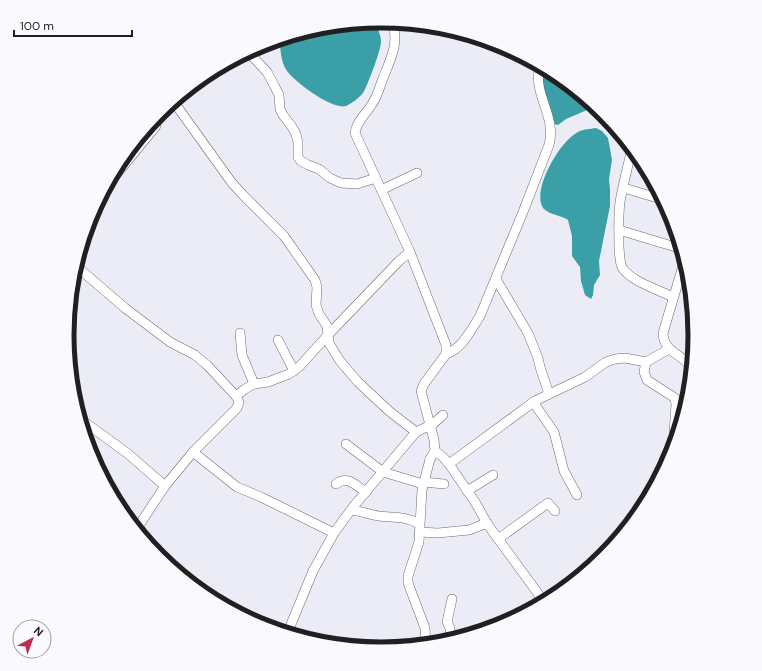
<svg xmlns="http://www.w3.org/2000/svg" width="762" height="671" viewBox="0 0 762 671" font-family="'DM Sans',sans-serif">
  <rect width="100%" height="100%" fill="#ebecf5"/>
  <g fill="#3a9fa6">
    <path d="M374,22c4,6 7,13 7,20 0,8 -14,45 -18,51 -4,5 -12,11 -17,13 -14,4 -51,-24 -59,-35 -6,-8 -7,-22 -7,-32l40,-12z"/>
    <path d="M545,68l11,6 35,29 -4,7 -21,9 -8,6 -4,-1 -13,-43z"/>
    <path d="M596,128l6,3 6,7 4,22 -3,19 1,11v16l-11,55 1,14 -6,10 -1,10 -2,4 -6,-4 -4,-14 -1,-14 -8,-11v-20l-4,-16c-7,-5 -23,-6 -26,-14 -9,-19 19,-66 36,-74 5,-3 12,-3 18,-4z"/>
  </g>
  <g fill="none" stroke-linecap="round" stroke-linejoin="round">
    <g stroke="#6a6b72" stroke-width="10">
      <g id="minor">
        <path d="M393,22c6,25 -3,37 -11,59 -3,8 -5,16 -10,23 -6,10 -16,18 -17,29l55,119 36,93v9l-22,30 -3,7 13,49 1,11 -5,8 -8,31 -3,52 -11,34v7l17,45 1,18"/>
        <path d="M250,51l2,5 15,16 7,13 5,10 1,14 3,6 9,12 4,7 2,9v14l3,4 7,4 11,4 11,9 11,5 16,1 19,-6"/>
        <path d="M172,102l4,3 56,78 11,12 41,41 31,44 2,7 -1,18 3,9 8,12 2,17 11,18 18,21 31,29 27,21"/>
        <path d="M632,148c-4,18 -9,36 -12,54 -2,15 -1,31 -1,46 1,7 0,15 4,21 10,13 36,21 50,28"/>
        <path d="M106,187l50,-61 -3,-6"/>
        <path d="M624,188l40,12"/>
        <path d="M381,190l36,-17"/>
        <path d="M619,230l63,19"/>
        <path d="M685,259l-22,74c1,21 19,19 29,36"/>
        <path d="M75,265l50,43 45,34 25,13 12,10 29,31 3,6 -2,6 -44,44 -28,34 -29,44"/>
        <path d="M496,279l32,54 10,25 2,9 9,27"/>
        <path d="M240,333l2,22 12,29"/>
        <path d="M278,340l16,31"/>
        <path d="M446,354c16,-5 25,-24 34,-38l43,-104 26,-67c8,-30 -17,-50 -9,-79"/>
        <path d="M646,362l-2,10 3,8 28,18 1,6 -3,46"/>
        <path d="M236,396l9,-7 9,-5 14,-2 21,-8 10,-7 29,-32 71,-74 11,-9"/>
        <path d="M533,402l21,30 10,39 13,24"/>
        <path d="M79,418l48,35 38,33"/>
        <path d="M346,444l37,28 40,12"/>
        <path d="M435,451l7,5 7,8 26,38 13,23 57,78"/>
        <path d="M193,452l44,35 24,10 73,36 19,-26 63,-75 17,-8 10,-9"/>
        <path d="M449,464l86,-63 50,-24 21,-15 9,-3 10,-1 21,4 23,-13"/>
        <path d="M424,482l20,2"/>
        <path d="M336,484c11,-9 19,1 30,8"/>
        <path d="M467,491l26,-16"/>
        <path d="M351,510c10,1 19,5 28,6 14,2 28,0 40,8"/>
        <path d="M419,532l19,1 31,-3 18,-7"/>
        <path d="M498,539l50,-36 7,8"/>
        <path d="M287,634l26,-63 21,-38"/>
        <path d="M451,641l-1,-13 -3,-6 5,-23"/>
      </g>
    </g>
    <g stroke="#6a6b72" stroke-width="12">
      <path id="tertiary" d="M371,649h21"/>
    </g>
    <use href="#minor" stroke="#fff" stroke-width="9"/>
    <use href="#tertiary" stroke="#fff" stroke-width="11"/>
  </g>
  <path d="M0 0H762V671H0ZM74 335a307 307 0 1 1 614 0a307 307 0 1 1-614 0Z" fill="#fafafe" fill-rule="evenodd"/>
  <path fill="none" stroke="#202023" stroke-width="5" d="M74 335a307 307 0 1 1 614 0a307 307 0 1 1-614 0Z"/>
  <g transform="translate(32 639) rotate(41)"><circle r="19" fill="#fafafe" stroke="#a3a3a6"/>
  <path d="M0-3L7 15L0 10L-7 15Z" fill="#bc2c53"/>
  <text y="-6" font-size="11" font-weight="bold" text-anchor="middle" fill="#202023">N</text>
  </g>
  <path d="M14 30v6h118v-6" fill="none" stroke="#202023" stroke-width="2"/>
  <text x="20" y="30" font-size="12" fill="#202023" stroke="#fafafe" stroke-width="3" paint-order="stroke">100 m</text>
</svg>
